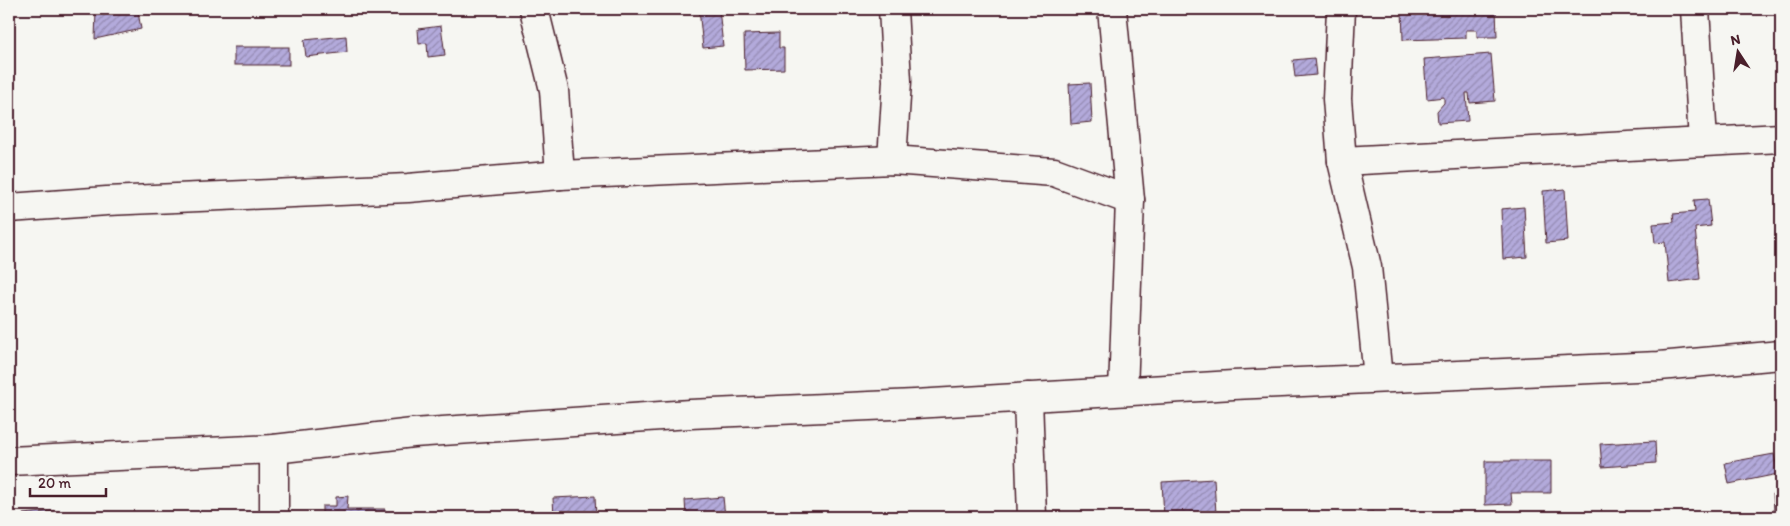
<svg xmlns="http://www.w3.org/2000/svg" width="1790" height="526" viewBox="0 0 1790 526" font-family="Itim,sans-serif">
  <defs>
    <pattern id="building-hatch" width="6" height="6" patternUnits="userSpaceOnUse" patternTransform="scale(1.25)"><rect width="6" height="6" fill="#b3aadb"/><path d="M-1 1l2-2M0 6l6-6M5 7l2-2" fill="none" stroke="#948ab2"/></pattern>
  </defs>
  <rect width="100%" height="100%" fill="#f6f6f2"/>
  <filter id="ink" filterUnits="userSpaceOnUse"><feTurbulence type="fractalNoise" baseFrequency=".02" numOctaves="2"/><feDisplacementMap in="SourceGraphic" scale="10" xChannelSelector="R" yChannelSelector="G"/><feConvolveMatrix kernelMatrix="1 2 1 2 8 2 1 2 1" color-interpolation-filters="sRGB"/></filter>
  <g filter="url(#ink)">
    <g fill="url(#building-hatch)" stroke="#4a1f2b">
      <path d="M309,9h24l-24,3z"/>
      <path d="M699,9h20l4,37 -20,2z"/>
      <path d="M1402,9h94l1,28h-20v-7h-11v8l-63,2z"/>
      <path d="M96,11l42,1 3,17 -46,10z"/>
      <path d="M441,26l4,29 -17,2 -1,-14 -8,1 -1,-15z"/>
      <path d="M779,33v15h5v21l-39,1 -1,-36z"/>
      <path d="M346,36l1,16 -41,5 -2,-17z"/>
      <rect x="234" y="47" width="55" height="18"/>
      <path d="M1491,54l4,47 -25,2 -1,-10h-3l2,28 -30,2 -1,-12 7,-8v-6l-17,2 -3,-40z"/>
      <path d="M1314,58l2,17 -21,2 -2,-17z"/>
      <path d="M1090,83l2,39 -21,2 -2,-40z"/>
      <path d="M1565,189l3,52 -22,2 -3,-52z"/>
      <path d="M1708,199l3,27 -16,2 5,51 -31,4 -4,-41 -10,1 -2,-19 21,-2 -1,-8 22,-2 -1,-12z"/>
      <path d="M1524,207l3,50 -24,2 -2,-50z"/>
      <path d="M1655,441l1,22 -54,4 -2,-23z"/>
      <path d="M1774,454l4,20 -49,10 -4,-21z"/>
      <path d="M1485,461h66v32h-40l1,11 -27,1z"/>
      <path d="M1214,479l2,35 -52,3 -2,-35z"/>
      <path d="M1773,493h8v17h-7z"/>
      <path d="M348,496l-1,13h38v8h-63v-11h14v-9z"/>
      <path d="M595,496l1,21h-42l-1,-19z"/>
      <path d="M723,497l2,20h-39l-1,-17z"/>
      <path d="M54,511l1,6h-31l-1,-3z"/>
      <path d="M1373,512v5h-26l-1,-2z"/>
      <path d="M134,514l1,3h-28v-1z"/>
    </g>
    <g fill="none" stroke-linecap="round" stroke-linejoin="round">
      <g stroke="#4a1f2b" stroke-width="31">
        <g id="minor">
          <path d="M534,9l20,81 6,85"/>
          <path d="M1112,9l18,191 -7,191"/>
          <path d="M1341,9l-4,90 5,62 25,106 11,111"/>
          <path d="M1695,9l8,132"/>
          <path d="M892,160l5,-79 -4,-72"/>
          <path d="M1342,161l439,-23"/>
          <path d="M9,208l98,-7 301,-13 152,-13 332,-15 162,12 76,28"/>
          <path d="M1028,397l4,120"/>
          <path d="M274,449v68"/>
          <path d="M9,461l265,-12 139,-16 277,-19 225,-10 318,-19 426,-19 122,-11"/>
        </g>
      </g>
      <use href="#minor" stroke="#f6f6f2" stroke-width="28"/>
    </g>
  </g>
  <rect width="1790" height="526" fill="none" stroke="#f6f6f2" stroke-width="30"/>
  <rect x="15" y="15" width="1760" height="496" fill="none" stroke="#4a1f2b" stroke-width="2" filter="url(#ink)"/>
  <g transform="translate(1738 52) rotate(348)" stroke="#f6f6f2" stroke-width="4" paint-order="stroke">
  <path d="M0-4L9 19L0 12L-9 19Z" fill="#4a1f2b"/>
  <text y="-8" font-size="14" font-weight="bold" text-anchor="middle" fill="#4a1f2b">N</text>
  </g>
  <path d="M30 488v8h76v-8" fill="none" stroke="#4a1f2b" stroke-width="2.5"/>
  <text x="38" y="488" font-size="15" fill="#4a1f2b" stroke="#f6f6f2" stroke-width="4" paint-order="stroke">20 m</text>
</svg>
